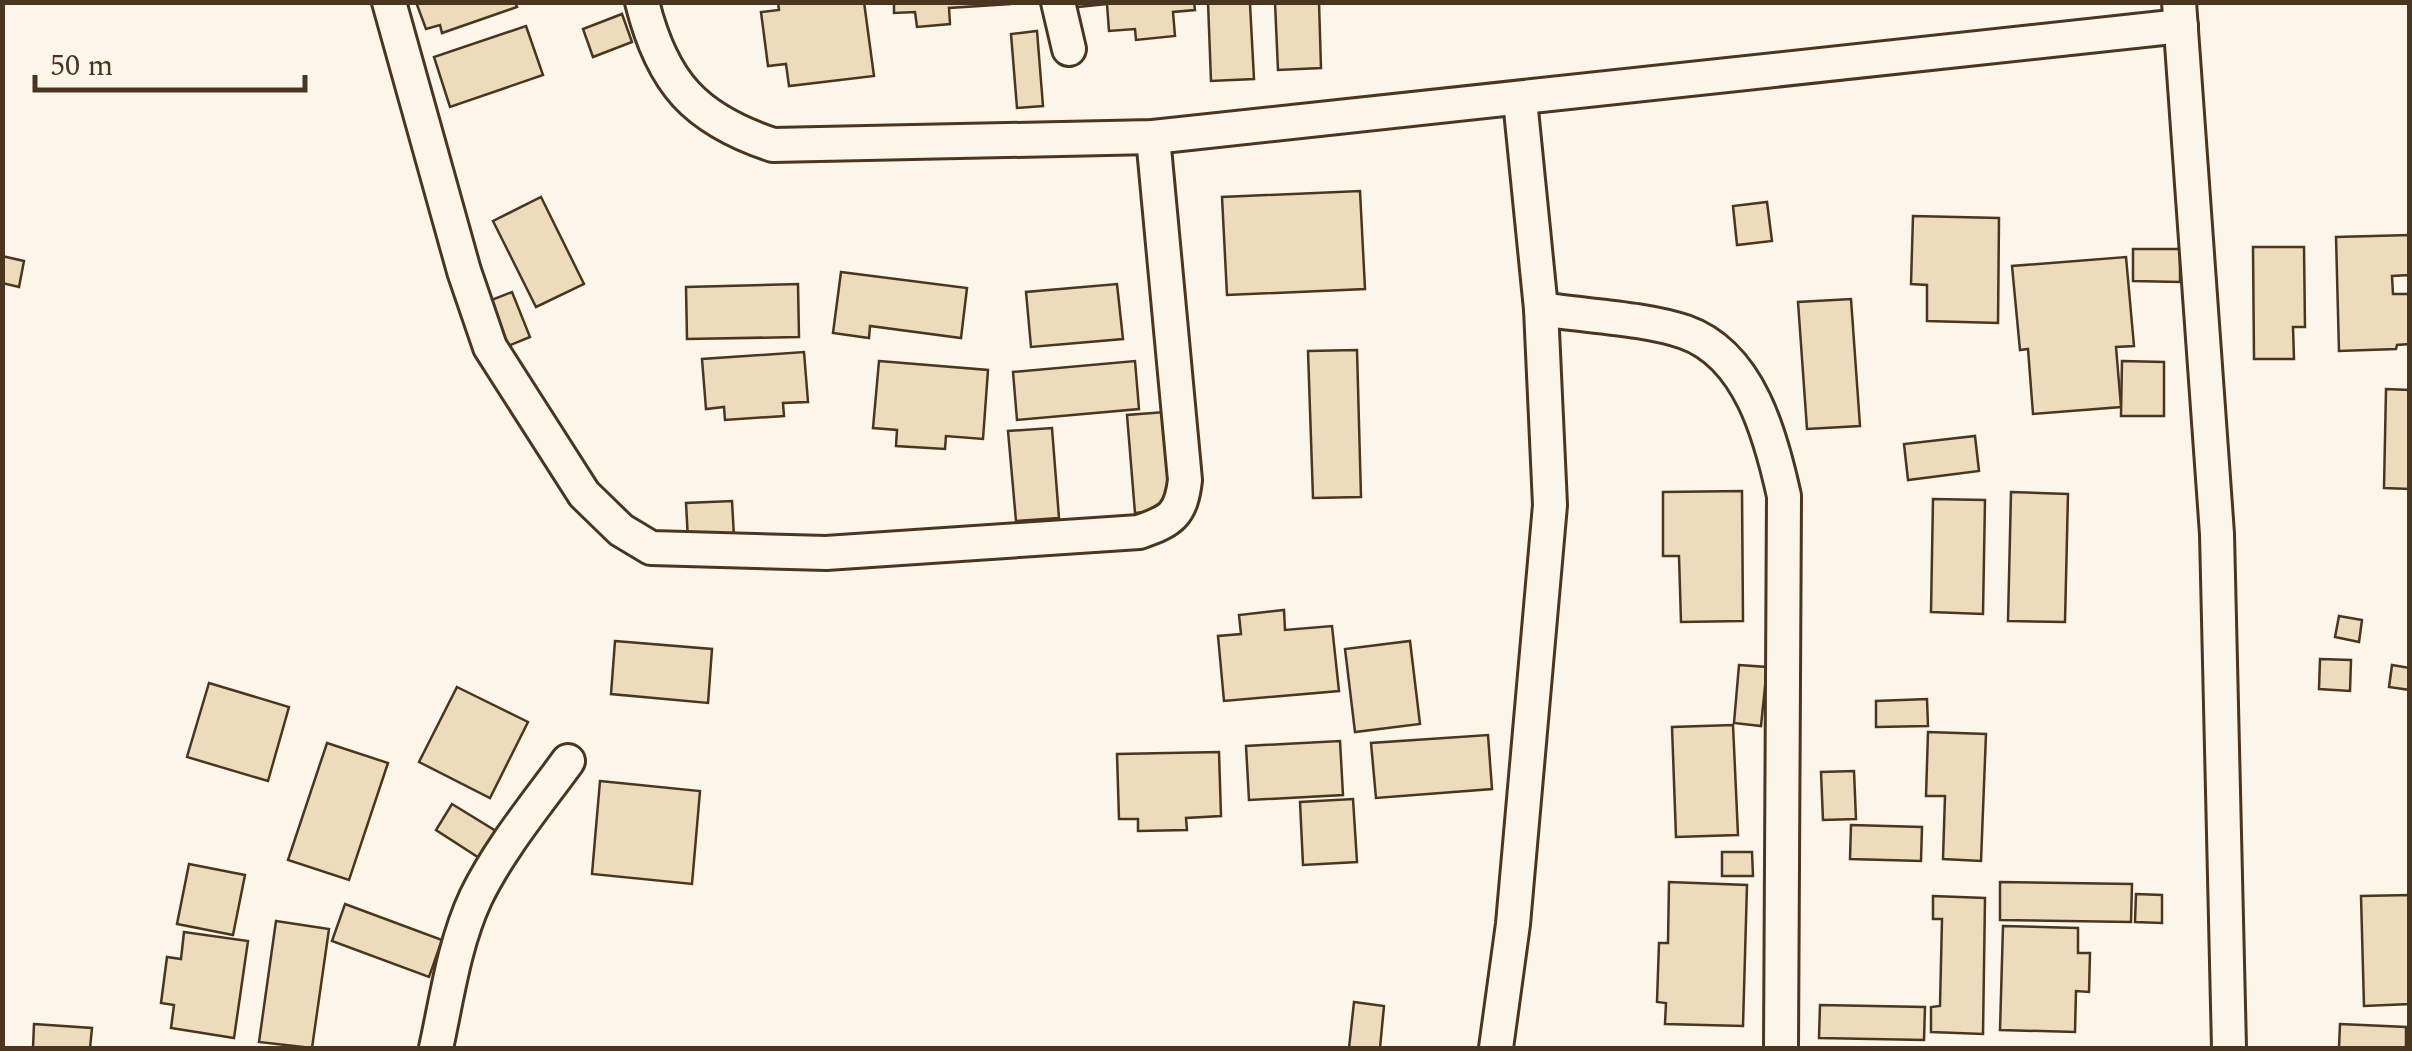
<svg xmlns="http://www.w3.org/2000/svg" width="2412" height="1051" viewBox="0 0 2412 1051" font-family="Spectral,serif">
  <rect width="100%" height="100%" fill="#fbf6e9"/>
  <g fill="#ecdcbc" stroke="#4a3520" stroke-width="2.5">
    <path d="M416,2h99l2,5 -75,26 -2,-8 -14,4z"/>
    <path d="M778,2h86l10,74 -85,10 -3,-22 -18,2 -7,-54 18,-2z"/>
    <path d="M894,2h116v2l-61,4 1,16 -33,3 -2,-15 -21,1z"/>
    <path d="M1077,2h117l1,8 -22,2 2,24 -39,4 -1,-11 -26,2 -2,-27 -30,3z"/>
    <path d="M1208,2h111l2,66 -43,2 -3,-67 -25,1 4,75 -43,2z"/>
    <path d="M622,14l10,28 -39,15 -10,-28z"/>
    <path d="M526,26l17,49 -93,32 -16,-50z"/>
    <path d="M1037,31l6,75 -26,2 -6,-74z"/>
    <path d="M1360,191l5,98 -138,6 -5,-98z"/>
    <path d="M541,197l43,87 -48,23 -43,-86z"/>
    <path d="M1767,202l5,39 -35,4 -4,-39z"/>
    <path d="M1913,216l86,2 -1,105 -71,-2v-36l-16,-1z"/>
    <path d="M2410,235v40l-18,1 1,18h17v50l-13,1 -1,4 -57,2 -3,-114z"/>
    <path d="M2253,247h51l1,80h-12l1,32h-40z"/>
    <path d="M2133,249h47v33l-47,-1z"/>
    <path d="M2,256l22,5 -5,26 -17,-4z"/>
    <path d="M2126,257l8,89 -18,1 5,60 -88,7 -5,-65 -8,1 -8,-84z"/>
    <path d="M841,272l126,16 -6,50 -91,-12 -1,12 -36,-5z"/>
    <path d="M798,284l1,53 -112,2 -1,-52z"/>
    <path d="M1117,284l6,55 -92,8 -5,-55z"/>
    <path d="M512,292l18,45 -22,9 -19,-45z"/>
    <path d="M1851,299l9,127 -53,3 -9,-127z"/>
    <path d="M1357,350l4,147 -48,1 -5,-147z"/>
    <path d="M804,352l4,50 -25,1 1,13 -59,4 -1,-13 -18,2 -4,-50z"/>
    <path d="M879,361l109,9 -5,69 -37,-3 -1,13 -49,-3 1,-16 -24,-2z"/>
    <path d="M1135,361l4,48 -122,11 -4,-48z"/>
    <path d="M2122,361l42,1v54h-43z"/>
    <path d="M2386,389l24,1v99l-26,-1z"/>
    <path d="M1165,412l8,97 -38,4 -8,-98z"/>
    <path d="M1052,428l7,90 -43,3 -8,-90z"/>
    <path d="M1975,436l4,35 -71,9 -4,-36z"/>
    <path d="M1742,491l1,130 -62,1 -2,-66h-16v-64z"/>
    <path d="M2011,492l57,2 -3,128 -57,-1z"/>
    <path d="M1933,499l52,1 -2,114 -52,-2z"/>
    <path d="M732,501l2,36 -46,3 -2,-37z"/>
    <path d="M1284,610l1,20 47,-4 7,65 -115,10 -6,-65 23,-2 -2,-19z"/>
    <path d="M2339,616l23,4 -3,22 -24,-5z"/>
    <path d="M615,641l97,8 -4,54 -97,-9z"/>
    <path d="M1410,641l10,83 -65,8 -10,-83z"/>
    <path d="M2320,659l31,1 -1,31 -31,-2z"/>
    <path d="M1739,665l28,2 -6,59 -27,-3z"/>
    <path d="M2392,665l18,3v22l-21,-3z"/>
    <path d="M209,683l80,24 -21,74 -81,-24z"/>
    <path d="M457,687l71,35 -38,76 -71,-36z"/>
    <path d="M1927,699l1,27 -52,1v-26z"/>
    <path d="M1733,725l5,110 -62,2 -4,-110z"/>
    <path d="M1928,732l58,2 -5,127 -38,-2 2,-63h-19z"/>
    <path d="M1488,735l4,54 -116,9 -5,-55z"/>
    <path d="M1340,741l3,54 -94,5 -3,-54z"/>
    <path d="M327,743l61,20 -39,117 -61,-20z"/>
    <path d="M1219,752l2,64 -35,2 1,12 -49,1v-12h-19l-2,-65z"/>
    <path d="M1854,771l2,48 -33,1 -2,-48z"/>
    <path d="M600,781l100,10 -8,93 -100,-10z"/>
    <path d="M1353,799l4,63 -54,3 -3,-63z"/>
    <path d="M452,804l52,32 -17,27 -51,-33z"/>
    <path d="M1851,825l71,2 -1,34 -71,-2z"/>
    <path d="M1722,852h30l1,24h-31z"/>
    <path d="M189,864l56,11 -12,60 -56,-11z"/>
    <path d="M1669,882l78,3 -4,141 -78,-2 1,-21 -9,-1 2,-59h9z"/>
    <path d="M2000,882l132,2 -1,38 -131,-2z"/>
    <path d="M2136,894l26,1v28l-27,-1z"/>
    <path d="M2410,895v109l-46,2 -3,-110z"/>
    <path d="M1933,896l52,2 -2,136 -52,-2v-25l9,-1 2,-87h-9z"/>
    <path d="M345,904l97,36 -13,37 -97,-36z"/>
    <path d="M276,921l53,8 -17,119 -53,-6z"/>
    <path d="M2003,926l75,2v25h12l-1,39 -13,-1 -1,41 -75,-2z"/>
    <path d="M184,932l64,9 -14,97 -63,-10 3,-23 -13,-2 6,-46 14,2z"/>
    <path d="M1354,1002l30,4 -4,42h-31z"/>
    <path d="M1820,1005l105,2 -1,33 -105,-2z"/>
    <path d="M34,1024l58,4 -2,20h-57z"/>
    <path d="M2340,1024l66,3v21h-67z"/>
  </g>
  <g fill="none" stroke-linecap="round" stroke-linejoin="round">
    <g stroke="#4a3520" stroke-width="38">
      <g id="street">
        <path d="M389,2l75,269 26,76 94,147 37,36 30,18 175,5 313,-21c32,-11 42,-17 46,-52l-32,-343"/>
        <path d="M642,2c20,81 53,117 131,143l380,-8 1028,-111"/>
        <path d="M1058,2l11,47"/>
        <path d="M2179,2l38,532 12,514"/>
        <path d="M1541,309c44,7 103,9 144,23 65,23 86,105 99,164l-3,552"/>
        <path d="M436,1048c11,-50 18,-104 40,-151 24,-49 60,-92 92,-136"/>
        <path d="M1496,1048l17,-124 37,-419 -9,-196 -21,-209"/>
      </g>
    </g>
    <use href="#street" stroke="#fbf6e9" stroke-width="32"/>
  </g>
  <rect width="2412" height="1051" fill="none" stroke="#4a3520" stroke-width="10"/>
  <path d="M35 75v15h270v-15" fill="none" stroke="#4a3520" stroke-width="5"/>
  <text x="50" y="75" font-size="30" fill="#4a3520" stroke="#fbf6e9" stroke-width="8" paint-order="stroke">50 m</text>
</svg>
